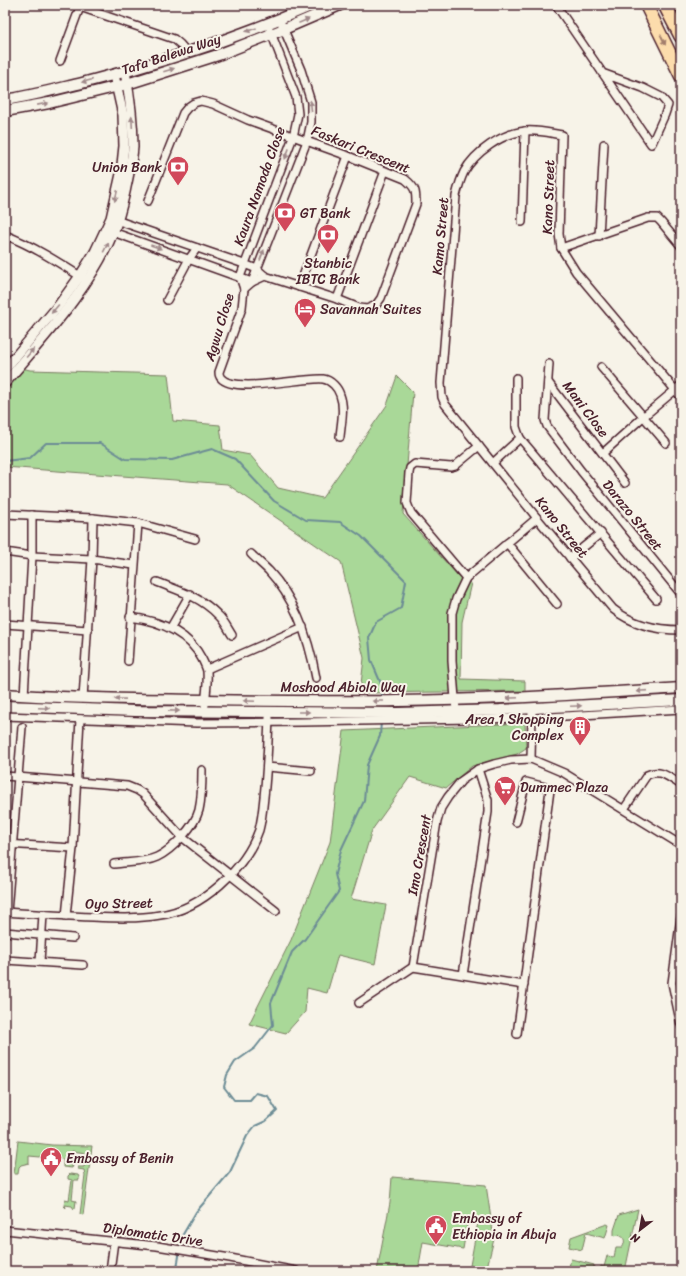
<svg xmlns="http://www.w3.org/2000/svg" width="686" height="1276" viewBox="0 0 686 1276" font-family="Sriracha,sans-serif">
  <rect width="100%" height="100%" fill="#f7f3e8"/>
  <filter id="ink" filterUnits="userSpaceOnUse"><feTurbulence type="fractalNoise" baseFrequency=".025" numOctaves="2"/><feDisplacementMap in="SourceGraphic" scale="8" xChannelSelector="R" yChannelSelector="G"/><feConvolveMatrix kernelMatrix="1 2 1 2 8 2 1 2 1" color-interpolation-filters="sRGB"/></filter>
  <g filter="url(#ink)">
    <g fill="#a9d898" stroke="#7a7c62">
      <path d="M5,364l25,6 138,4 5,47 47,4 3,25 27,5 28,33 44,10 65,-93 10,-29 16,16 -10,122 55,62 13,7 -9,39 -1,57 64,2v10l-165,2 4,-35 -23,-96 -114,-78 -222,-17z"/>
      <path d="M525,723l1,25 -9,6 -45,12 -26,22 -36,-11 -38,53 -21,69 35,6 -11,59 -37,-9 -11,38 -20,-5 -2,24 -19,21 -37,-9 42,-84 39,-98 14,-111z"/>
      <path d="M18,1141l34,4 40,1 -9,69 -3,-1 5,-39 -1,-5 -6,-1v-2h6l2,-14 -14,-2 -1,15h2l-1,2 -9,-1v-8l-34,-3v7l-8,2 -2,2 -1,7h-4z"/>
      <path d="M70,1174l8,1 1,2v3h-5l-2,20 4,1 -1,7 -1,1 -2,-3 -7,-1 1,3 -2,-2 1,-7 4,1 3,-20 -4,-1v-3z"/>
      <path d="M392,1177l94,8 8,54 -8,32h-17l9,-49 -10,-2 -5,29 -40,-7 -5,29h-41l13,-68z"/>
      <path d="M638,1209l-13,62h-25l1,-5 3,1 3,-11 7,1 2,-9h6c5,-7 2,-15 -8,-12v-6l5,-15z"/>
      <path d="M607,1224l2,1 -4,13 -19,-5 -4,17 -13,-3 2,-10z"/>
      <path d="M571,1259l23,6 -1,6h-25z"/>
    </g>
    <g fill="none" stroke-linecap="round" stroke-linejoin="round">
      <g stroke="#6c8c95" stroke-width="2">
        <path d="M5,461l25,-3 16,-15h54l25,16 47,1 40,-11 23,10 39,42 32,19 34,2 21,14 45,45 -5,27 -25,14 -7,16 2,22 11,26v11"/>
        <path d="M178,1271l-1,-2 5,-33 14,-24 34,-40 17,-36 8,-10 11,-5 11,-10 -9,-15 -12,-3 -6,7h-16l-10,-13 3,-12 8,-13 20,-14 18,-23 -2,-22 21,-51 13,-13 34,-48 -4,-17 6,-24 23,-49 3,-36 13,-29 1,-15"/>
      </g>
      <g stroke="#4a1f2b" stroke-width="10">
        <g id="minor">
          <path d="M556,5l95,139 1,-1 13,-29 3,-9 -7,-8 -18,-9 -41,-15"/>
          <path d="M80,7l94,32 6,5 7,8"/>
          <path d="M270,30l26,67 2,17 -5,23 -53,140 4,12 -2,19 -23,64c0,2 1,5 2,6 13,16 82,-1 102,1 8,1 15,9 17,16 5,13 1,29 0,42"/>
          <path d="M60,61l20,-54 -1,-2"/>
          <path d="M113,219l131,45 13,5 8,7 72,23 22,9 8,1 9,-4 5,-7 35,-94c0,-13 0,-16 -11,-25l-57,-23 -100,-36 -35,-16 -12,-3 -7,2 -6,4 -5,6 -35,88"/>
          <path d="M522,222l3,-91"/>
          <path d="M110,231l142,51 13,-6"/>
          <path d="M5,235c28,11 53,27 78,43"/>
          <path d="M599,236l5,-92"/>
          <path d="M561,248l87,-30h9l4,4 20,24"/>
          <path d="M299,287l49,-131"/>
          <path d="M244,289l8,-7 55,-141 4,-19v-20l-10,-32 -19,-45"/>
          <path d="M337,299l48,-128"/>
          <path d="M167,300l22,-41 8,-11"/>
          <path d="M549,364l-4,56 2,6 34,45 100,123"/>
          <path d="M601,367l65,76"/>
          <path d="M516,378v49l4,11 136,161"/>
          <path d="M548,382l77,101"/>
          <path d="M681,397l-105,-125 -15,-24 -2,-14 3,-99c-12,-2 -24,-5 -36,-4 -24,2 -51,21 -62,41 -4,8 -6,16 -8,24l-15,187 1,14 3,7 92,114 76,91c20,16 43,21 68,21"/>
          <path d="M603,453l40,-36 38,-32"/>
          <path d="M493,463l27,-25"/>
          <path d="M5,514l88,4 45,5 57,16"/>
          <path d="M507,543l50,61"/>
          <path d="M5,552l27,4 60,3 42,6"/>
          <path d="M251,554c6,6 12,11 18,17 27,29 40,68 47,107"/>
          <path d="M570,558l31,-25"/>
          <path d="M466,578l-55,-65 -4,-10 2,-30 1,-5 5,-4 36,3 4,-1 24,-20"/>
          <path d="M157,582c23,9 44,15 61,33 6,5 10,14 14,20"/>
          <path d="M130,617c30,4 58,15 72,42 2,4 4,8 5,12 1,11 -1,23 -2,34"/>
          <path d="M5,624l83,6"/>
          <path d="M171,627l19,-33"/>
          <path d="M128,661l10,-138"/>
          <path d="M207,669l96,-42"/>
          <path d="M24,696l8,-140v-41"/>
          <path d="M83,698l9,-139 1,-41"/>
          <path d="M456,711l-4,-50v-48l4,-14 10,-21 71,-60"/>
          <path d="M5,716l192,7 106,-1 229,-4 149,-9"/>
          <path d="M531,759l1,-46"/>
          <path d="M267,767l44,4"/>
          <path d="M5,776l122,10 10,4 6,4 39,43 94,74"/>
          <path d="M624,809l23,-34c13,-7 23,3 34,10"/>
          <path d="M516,822l10,-40 23,6 1,2 -33,244"/>
          <path d="M5,844l68,4"/>
          <path d="M114,864c14,-2 30,-1 43,-7 15,-7 38,-31 42,-47 3,-13 3,-27 3,-40"/>
          <path d="M5,912c29,2 59,4 88,5 22,1 44,2 67,-2 42,-6 85,-46 99,-85 3,-11 4,-23 5,-33 3,-27 4,-53 5,-79"/>
          <path d="M7,912l15,-185"/>
          <path d="M66,916l7,-68 7,-129"/>
          <path d="M681,917l-9,66 9,42"/>
          <path d="M5,932l68,6"/>
          <path d="M5,960l78,5"/>
          <path d="M40,962l3,-48"/>
          <path d="M413,967l24,-145 4,-14 7,-11 13,-16 17,-12 16,-5 17,-4 20,-1 33,14 117,72"/>
          <path d="M463,975l25,-163v-12l-10,-31"/>
          <path d="M359,1003l54,-36 111,18"/>
          <path d="M5,1230l152,16 73,12 66,13"/>
          <path d="M110,1271l4,-30"/>
        </g>
      </g>
      <g stroke="#4a1f2b" stroke-width="12">
        <g id="tertiary">
          <path d="M5,369l54,-64 21,-29 15,-24 16,-34 10,-44 3,-28 -1,-31 -9,-40"/>
          <path d="M5,383c39,-46 87,-97 109,-153 5,-12 8,-25 11,-38 3,-15 7,-30 8,-45 0,-25 -3,-50 -8,-75"/>
        </g>
      </g>
      <g stroke="#4a1f2b" stroke-width="13">
        <g id="secondary">
          <path d="M5,100c26,-4 52,-11 77,-17 79,-20 157,-46 231,-78"/>
          <path d="M5,111l44,-8 78,-19 91,-29 66,-26 56,-24"/>
          <path d="M5,694c67,5 134,5 200,6 65,1 130,2 194,1 94,-1 188,-7 282,-13"/>
          <path d="M5,706l130,5 263,2 102,-3 181,-10"/>
        </g>
      </g>
      <g stroke="#4a1f2b" stroke-width="15">
        <path id="trunk" d="M646,5l35,71"/>
      </g>
      <g stroke="#4a1f2b" stroke-width="16">
        <path id="motorway" d="M665,5l16,31"/>
      </g>
      <use href="#minor" stroke="#f7f3e8" stroke-width="7"/>
      <use href="#tertiary" stroke="#f7f3e8" stroke-width="9"/>
      <use href="#secondary" stroke="#f7f3e8" stroke-width="10"/>
      <use href="#trunk" stroke="#fcdcac" stroke-width="12"/>
      <use href="#motorway" stroke="#fcdcac" stroke-width="13"/>
    </g>
    <defs><path id="oneway-solid" d="M-6-.8H1V-3.2L6.5 0L1 3.2V.8H-6Z"/></defs>
    <g fill="#a0898a">
      <use href="#oneway-solid" transform="translate(304 21) rotate(-23)"/>
      <use href="#oneway-solid" transform="translate(251 30) rotate(161)"/>
      <use href="#oneway-solid" transform="translate(169 70) rotate(-18)"/>
      <use href="#oneway-solid" transform="translate(87 81) rotate(166)"/>
      <use href="#oneway-solid" transform="translate(43 104) rotate(-11)"/>
      <use href="#oneway-solid" transform="translate(311 106) rotate(-96)"/>
      <use href="#oneway-solid" transform="translate(132 122) rotate(-93)"/>
      <use href="#oneway-solid" transform="translate(287 154) rotate(111)"/>
      <use href="#oneway-solid" transform="translate(116 196) rotate(104)"/>
      <use href="#oneway-solid" transform="translate(106 247) rotate(-63)"/>
      <use href="#oneway-solid" transform="translate(156 247) rotate(20)"/>
      <use href="#oneway-solid" transform="translate(262 255) rotate(-69)"/>
      <use href="#oneway-solid" transform="translate(55 309) rotate(130)"/>
      <use href="#oneway-solid" transform="translate(30 353) rotate(-50)"/>
      <use href="#oneway-solid" transform="translate(642 691) rotate(176)"/>
      <use href="#oneway-solid" transform="translate(512 698) rotate(178)"/>
      <use href="#oneway-solid" transform="translate(120 699) rotate(-179)"/>
      <use href="#oneway-solid" transform="translate(249 701) rotate(-178)"/>
      <use href="#oneway-solid" transform="translate(378 701) rotate(-180)"/>
      <use href="#oneway-solid" transform="translate(576 706) rotate(-3)"/>
      <use href="#oneway-solid" transform="translate(44 708) rotate(2)"/>
      <use href="#oneway-solid" transform="translate(174 711) rotate(1)"/>
      <use href="#oneway-solid" transform="translate(304 712)"/>
    </g>
    <use fill="#a37e6c" href="#oneway-solid" transform="translate(663 40) rotate(64)"/>
  </g>
  <defs>
    <g id="bank-pin" transform="scale(1.15)"><path d="M0 17L-7.5 6A9.5 9.5 0 1 1 7.5 6Z" fill="#d1495b" stroke="#f7f3e8"/><path d="M-6-4H6V4H-6ZM0-2.3a2.3 2.3 0 1 0 0 4.6a2.3 2.3 0 1 0 0-4.6Z" fill="#fff"/></g>
    <g id="hotel-pin" transform="scale(1.15)"><path d="M0 17L-7.5 6A9.5 9.5 0 1 1 7.5 6Z" fill="#d1495b" stroke="#f7f3e8"/><path d="M-6-4.5h1.5V1H6V5H4.5V3h-9V5H-6ZM-4 0a1.8 1.8 0 1 1 3.6 0ZM.5 0V-2.5h3Q6-2.5 6 0Z" fill="#fff"/></g>
    <g id="building-pin" transform="scale(1.15)"><path d="M0 17L-7.5 6A9.5 9.5 0 1 1 7.5 6Z" fill="#d1495b" stroke="#f7f3e8"/><path d="M-4-6H4V6H1V3H-1V6H-4ZM-2.5-4.3h1.7v1.8h-1.7ZM.8-4.3h1.7v1.8H.8ZM-2.5-1h1.7V.8h-1.7ZM.8-1h1.7V.8H.8Z" fill="#fff"/></g>
    <g id="supermarket-pin" transform="scale(1.15)"><path d="M0 17L-7.5 6A9.5 9.5 0 1 1 7.5 6Z" fill="#d1495b" stroke="#f7f3e8"/><path d="M-6-5.5h2.5l.6 2H6L4.5 2H-2.5L-4.4-4H-6ZM-1.5 3.2a1.3 1.3 0 1 0 .1 0ZM3 3.2a1.3 1.3 0 1 0 .1 0Z" fill="#fff"/></g>
    <g id="civic-pin" transform="scale(1.15)"><path d="M0 17L-7.5 6A9.5 9.5 0 1 1 7.5 6Z" fill="#d1495b" stroke="#f7f3e8"/><path d="M-.6-6.5H3V-4.5H.6V-3L4-1V1h2V6H-6V1h2V-1L-.6-3ZM-1.2 2.5V6h2.4V2.5Z" fill="#fff"/></g>
  </defs>
  <g fill-rule="evenodd">
    <use href="#bank-pin" x="178" y="167"/>
    <use href="#bank-pin" x="285" y="213"/>
    <use href="#bank-pin" x="328" y="235"/>
    <use href="#hotel-pin" x="305" y="309"/>
    <use href="#building-pin" x="580" y="727"/>
    <use href="#supermarket-pin" x="505" y="787"/>
    <use href="#civic-pin" x="51" y="1158"/>
    <use href="#civic-pin" x="436" y="1226"/>
  </g>
  <g text-anchor="middle" stroke-width="4" stroke-linejoin="round" paint-order="stroke">
    <g font-size="14" fill="#4a1f2b" stroke="#f7f3e8">
      <text transform="translate(171 54) rotate(-18)" y="5">Tafa Balewa Way</text>
      <text transform="translate(361 149) rotate(22)" y="5">Faskari Crescent</text>
      <text transform="translate(259 186) rotate(-70)" y="5">Kaura Namoda Close</text>
      <text transform="translate(548 197) rotate(-88)" y="5">Kano Street</text>
      <text transform="translate(440 236) rotate(-85)" y="5">Kamo Street</text>
      <text transform="translate(219 327) rotate(-73)" y="5">Agwu Close</text>
      <text transform="translate(586 409) rotate(53)" y="5">Mani Close</text>
      <text transform="translate(633 515) rotate(51)" y="5">Darazo Street</text>
      <text transform="translate(562 527) rotate(51)" y="5">Kano Street</text>
      <text x="343" y="692">Moshood Abiola Way</text>
      <text transform="translate(419 855) rotate(-80)" y="5">Imo Crescent</text>
      <text transform="translate(119 903) rotate(-1)" y="5">Oyo Street</text>
      <text transform="translate(153 1234) rotate(8)" y="5">Diplomatic Drive</text>
    </g>
    <g font-size="14" fill="#4a1f2b" stroke="#f7f3e8" text-anchor="start">
      <text x="162" y="172" text-anchor="end">Union Bank</text>
      <text x="300" y="218">GT Bank</text>
      <text x="328" y="268" text-anchor="middle">Stanbic<tspan x="328" dy="16">IBTC Bank</tspan></text>
      <text x="320" y="314">Savannah Suites</text>
      <text x="564" y="724" text-anchor="end">Area 1 Shopping<tspan x="564" dy="16">Complex</tspan></text>
      <text x="520" y="792">Dummec Plaza</text>
      <text x="66" y="1163">Embassy of Benin</text>
      <text x="452" y="1223">Embassy of<tspan x="452" dy="16">Ethiopia in Abuja</tspan></text>
    </g>
  </g>
  <rect width="686" height="1276" fill="none" stroke="#f7f3e8" stroke-width="20"/>
  <rect x="10" y="10" width="666" height="1256" fill="none" stroke="#4a1f2b" stroke-width="1.5" filter="url(#ink)"/>
  <g transform="translate(640 1230) rotate(211)" stroke="#f7f3e8" stroke-width="3" paint-order="stroke">
  <path d="M0-3L7 15L0 10L-7 15Z" fill="#4a1f2b"/>
  <text y="-6" font-size="11" font-weight="bold" text-anchor="middle" fill="#4a1f2b">N</text>
  </g>
</svg>
